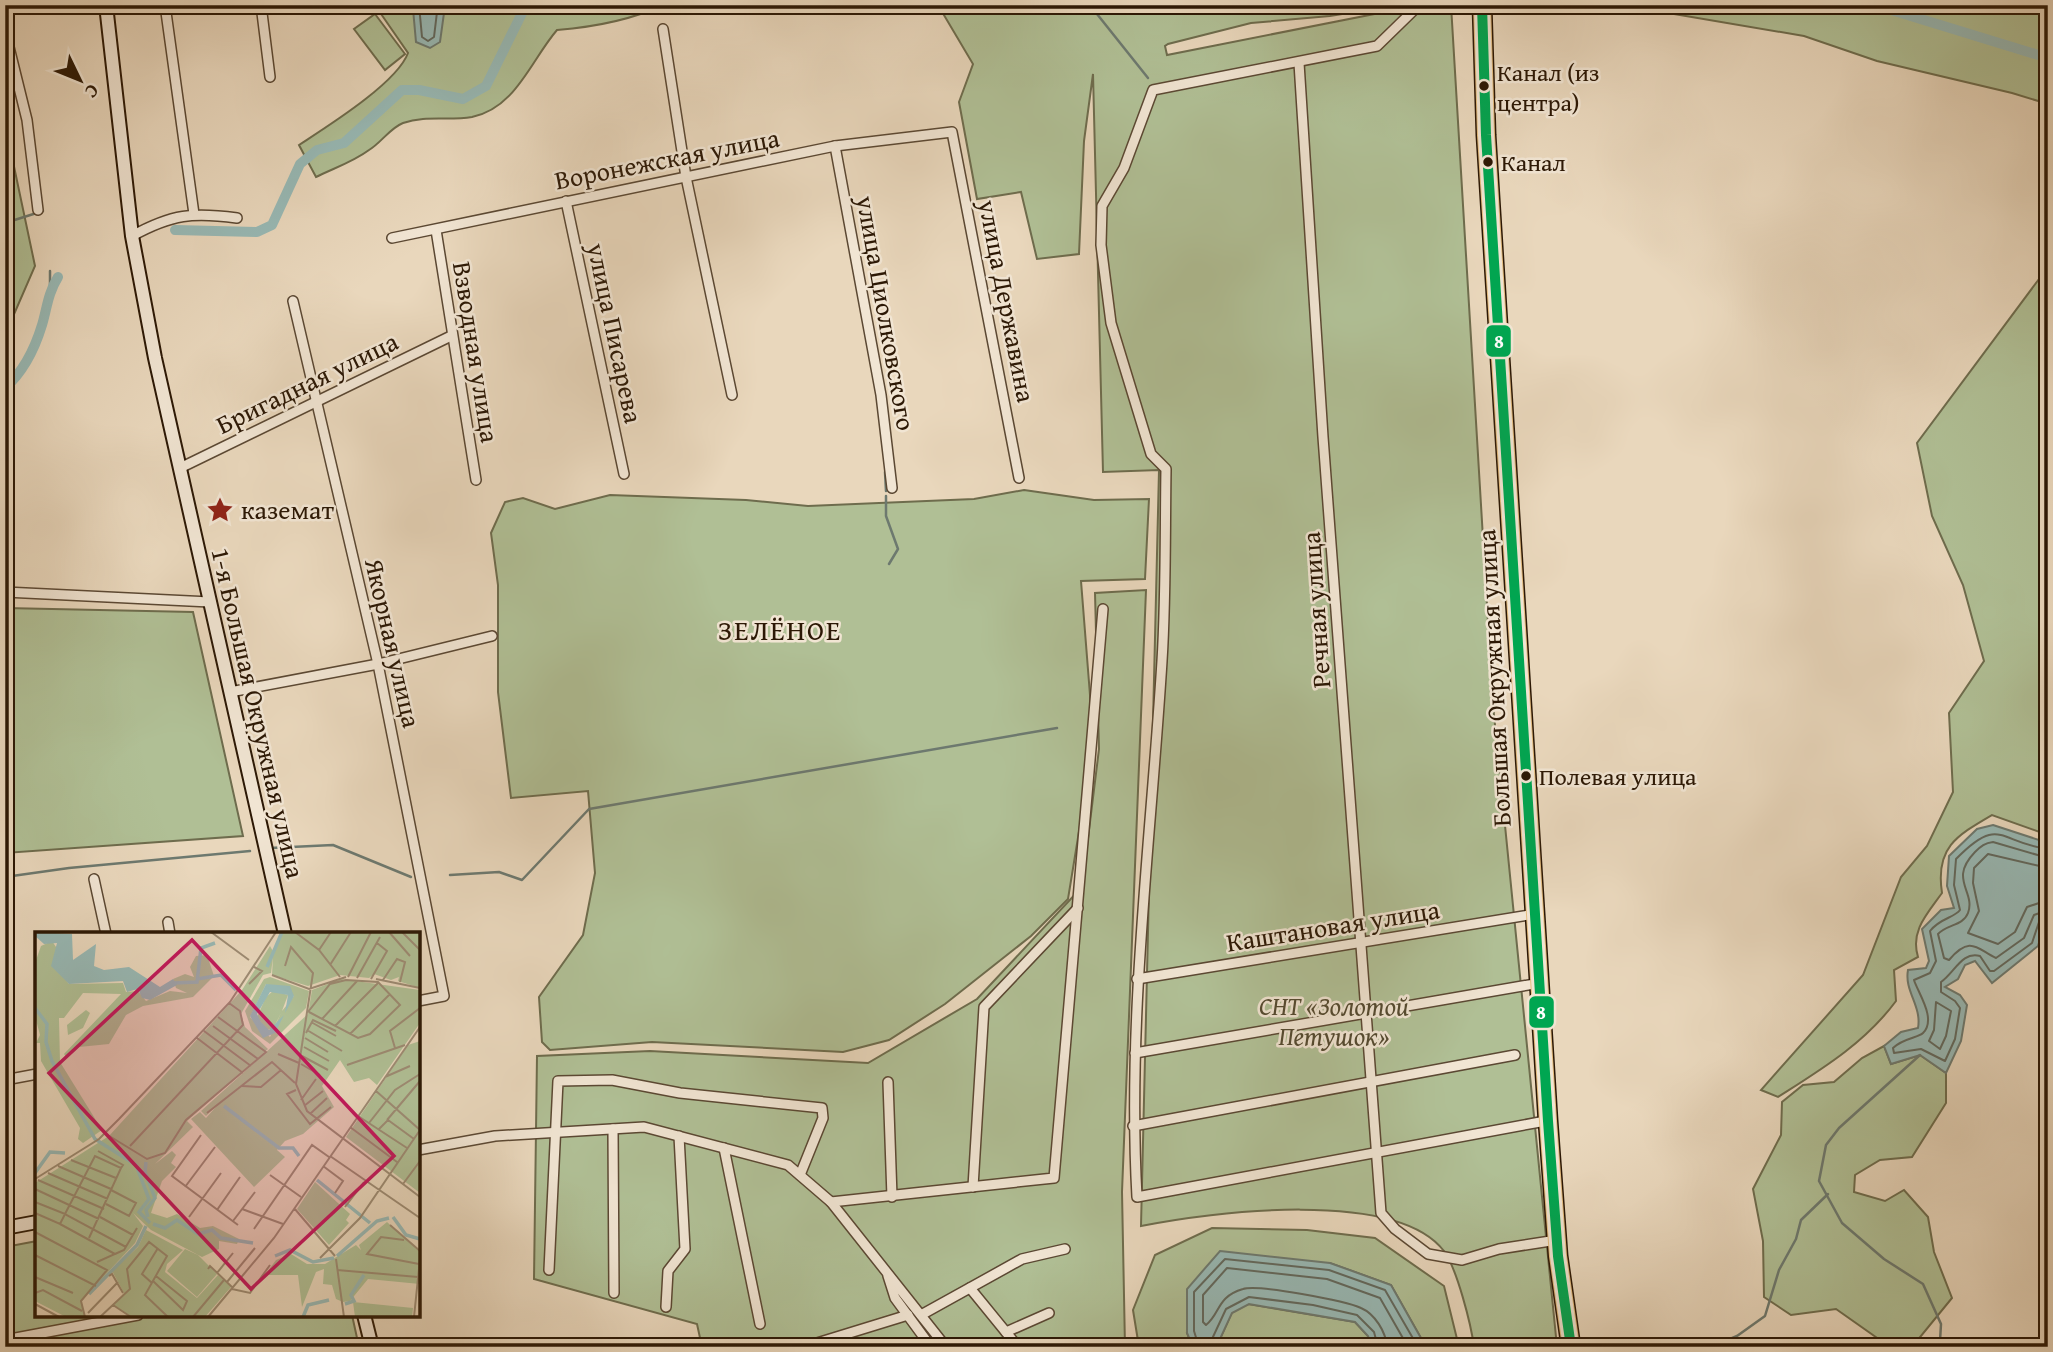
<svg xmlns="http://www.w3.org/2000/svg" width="2053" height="1352" viewBox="0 0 2053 1352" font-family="'Gentium Book Plus',serif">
  <rect width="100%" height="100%" fill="#e9d7bc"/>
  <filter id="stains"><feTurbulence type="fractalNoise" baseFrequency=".00286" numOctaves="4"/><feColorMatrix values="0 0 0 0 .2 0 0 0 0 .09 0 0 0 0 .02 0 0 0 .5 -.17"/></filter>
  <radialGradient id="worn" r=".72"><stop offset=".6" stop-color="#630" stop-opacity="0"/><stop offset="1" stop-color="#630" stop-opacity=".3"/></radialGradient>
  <g fill="#b0bf95" stroke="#6e6c4d" stroke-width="2">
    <path d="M382,5h281c-34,16 -69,22 -106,25 -26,30 -41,78 -85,87 -24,4 -46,-2 -69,6 -13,5 -22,20 -34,27 -16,12 -35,18 -53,27l-17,-32c29,-19 98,-62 109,-92l-29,-42z"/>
    <path d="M938,5h459l-67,11 -79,7 -83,21 -3,2 2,9 253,-50h31l42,700 64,642h-83c-3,-23 -17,-78 -30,-96 -48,-63 -234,-39 -303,-25l18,-756 -56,2 -10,-398 -9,67 -5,113 -42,5 -16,-67 -44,7 -18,-97 14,-38z"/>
    <path d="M1621,5h427v99l-36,-11 -135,-32 -73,-25z"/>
    <path d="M375,14l30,40 -20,16 -31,-41z"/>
    <path d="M5,138h3l27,128 -30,69z"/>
    <path d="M2048,174v661l-56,-20c-36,21 -57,33 -50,78 -15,21 -32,38 -24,64l-24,13 2,31c-31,42 -74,68 -118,96l-17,-7 102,-115 38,-98 26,-31 26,-54 -4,-79 35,-52 -21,-76 -31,-69 -15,-73 125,-168z"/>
    <path d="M1024,490l70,10 55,-1 -4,80 -64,2 9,114v47l-7,65 -15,92 -37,37 -86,68 -56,36 -46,12 -191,-10 -102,8 -8,-8 -3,-45 44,-62 12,-62 -7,-82 -77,7 -13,-106v-107l-7,-52 14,-31 18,-4 32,11 55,-14 136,5 62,6 166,-7z"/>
    <path d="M1146,590l-24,602 3,155h-423l-5,-23 -163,-45 3,-223 113,-5 218,12 109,-64 105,-112 17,-138 -4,-156z"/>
    <path d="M5,608l188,4 50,224 -238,17z"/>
    <path d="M1884,1046l7,18 29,-9 26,18v30l-34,54 -32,3 -25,15 -1,17 31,9 19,-11 24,27 6,35 18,46 -40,49h-22l-54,-38 -45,6 -27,-18 -1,-56 -10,-52 28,-54 1,-33 21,-17 31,-3 28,-24z"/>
    <path d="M1212,1228l95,2 68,8 69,48 15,61h-33l-35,-62 -61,-22 -143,70 6,14h-54l-6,-37 22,-55z"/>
    <path d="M37,1241v74h315l7,32h-354v-100z"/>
    <path d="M1248,1304l107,18 13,14 4,11h-151l-2,-6 13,-29z"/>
  </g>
  <g fill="#98b9b5" stroke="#6d796f" stroke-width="2">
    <path d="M409,5h45l-10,8 -4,29 -10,6 -14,-6 -3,-33z"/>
    <path d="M1993,825l55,18v83h-4l-6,20 -46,37 -17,-22 -10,4 -7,14 -13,8 15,8 7,10 -6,36 -15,32 -26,-18 -29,9 -7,-18 17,-14 17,-4c4,-22 -14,-37 -10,-58l18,-2 3,-7 -7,-32 19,-19 13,-2 -7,-22 2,-30 28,-27z"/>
    <path d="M1220,1251l110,12 61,22 35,62h-54l-4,-11 -13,-14 -106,-18 -17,9 -13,28 2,6h-28l-6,-14v-44z"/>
  </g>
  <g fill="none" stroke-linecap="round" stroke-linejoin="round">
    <g stroke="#62685d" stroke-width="2">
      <path d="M419,5l3,32 6,4 6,-4 3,-25 6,-7"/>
      <path d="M2048,849c-49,-6 -48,-35 -92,10l-2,26 6,25c-6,8 -20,8 -30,21l6,30 -6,12 -16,7c4,13 23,39 9,53 -5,5 -20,5 -30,15l1,5 27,-4 24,12 10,-22 5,-31 -5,-7 -14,-9v-10c14,-10 21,-31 39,-26l10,15h4l38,-28 7,-21 9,-3"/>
      <path d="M2048,858l-55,-16c-8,1 -12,4 -18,10 -27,28 1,39 -7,61 -5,13 -21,11 -30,21l6,24 5,2c22,-26 29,-10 47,-2l28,-20 10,-23 14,-5"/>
      <path d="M2048,868l-60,-14 -14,14 -1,15 6,28 -11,22 30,11 17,-12 12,-25 21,-7"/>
      <path d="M1936,1002l15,9 -5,25 -6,13 -11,-8 5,-11z"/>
      <path d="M1199,1347l-5,-16v-39l31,-33 104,11 56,20 33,57"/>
      <path d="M1213,1347l-1,-8 14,-30 23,-12 64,8 44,10 17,17 4,15"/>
      <path d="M1387,1347c-1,-15 -12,-33 -26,-39 -15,-7 -103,-24 -118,-19 -27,8 -22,24 -37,36l-3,-3v-27l24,-27 100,11 53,19 28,49"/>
    </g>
    <g stroke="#6d796f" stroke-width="2.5">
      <path d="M1071,5l26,9 51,64"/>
      <path d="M5,223l38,-12"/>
      <path d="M50,290v-19"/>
      <path d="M885,472l1,19"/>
      <path d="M886,496v20l12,33 -9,15"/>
      <path d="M270,848l63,-3 78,32"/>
      <path d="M450,875l49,-3 23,8 67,-71 468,-81"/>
      <path d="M5,877l64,-9 181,-17"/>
      <path d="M1920,1055l-81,73 -13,17 -7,36 23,42 42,36 39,25 18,40 -1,17 10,6"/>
      <path d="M1587,1341l37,-2 27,8"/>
      <path d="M1711,1347l26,-11 28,-20 14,-46 17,-31 5,-19 27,-26"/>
    </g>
    <g stroke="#98b9b5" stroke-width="10">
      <path d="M1172,5h5"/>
      <path d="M1875,5l173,53"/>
      <path d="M175,230l82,2 15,-7 28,-61 17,-14 27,-7 58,-53h17l44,9 23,-13 40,-81"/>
      <path d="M5,388c18,-16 30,-40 37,-63 5,-17 6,-32 16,-48"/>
    </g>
    <g stroke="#5b4833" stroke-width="12">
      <g id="street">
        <path d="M165,5l29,209"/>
        <path d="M261,5l9,72"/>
        <path d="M1440,5l-24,3 -39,38 -224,44 -29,78 -22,38 -1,39 10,78 40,131 15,15c-1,64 0,128 -4,192 -11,179 -35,356 -25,536l403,-75"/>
        <path d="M663,29l23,148 46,218"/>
        <path d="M5,31l22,89 11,90"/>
        <path d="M1299,63l24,374 58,776 14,16 33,25 34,6 37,-11 58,-9"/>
        <path d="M835,146l46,249 11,93"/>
        <path d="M566,201l58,273"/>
        <path d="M436,230l40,250"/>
        <path d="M132,236c40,-22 61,-24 105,-18"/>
        <path d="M392,238l443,-92 117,-14 67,346"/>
        <path d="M293,301l85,363 66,332 -26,5"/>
        <path d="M180,468l271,-132"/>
        <path d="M5,592l205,10"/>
        <path d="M230,692l148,-28 114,-28"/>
        <path d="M94,879l12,55"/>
        <path d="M168,922l2,12"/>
        <path d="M1137,979l398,-65"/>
        <path d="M1135,1053l405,-70"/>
        <path d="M5,1054l4,25"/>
        <path d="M5,1080l32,-6"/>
        <path d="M888,1082l4,115"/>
        <path d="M1133,1126l382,-71"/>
        <path d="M613,1129l1,164"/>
        <path d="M724,1148l36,176"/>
        <path d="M418,1150l77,-14 149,-9 144,38 43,37 115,145"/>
        <path d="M973,1187l11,-180 94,-99"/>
        <path d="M831,1202l223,-24 49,-569"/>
        <path d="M549,1270l9,-189 54,-1 68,13 142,15 1,10 -23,57"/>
        <path d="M888,1276l7,22 36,49"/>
        <path d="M970,1288l48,59"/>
        <path d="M666,1307l2,-36 17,-22 -6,-113"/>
        <path d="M921,1315l101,-56 43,-10"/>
        <path d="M1006,1332l43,-19"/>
        <path d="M5,1340l133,-25"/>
        <path d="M804,1347l104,-32"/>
      </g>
    </g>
    <g stroke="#2c1805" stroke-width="16">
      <g id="secondary">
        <path d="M106,5l26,231 23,122 130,576"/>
        <path d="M5,1228l32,-6"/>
        <path d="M364,1315l8,32"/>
      </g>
    </g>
    <g stroke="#2c1805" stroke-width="21">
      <path id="highway" d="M1482,5l4,130 62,986 10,135 13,91"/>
    </g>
    <use href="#street" stroke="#f1e5d3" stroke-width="9"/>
    <use href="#secondary" stroke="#f1e5d3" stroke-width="12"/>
    <use href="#highway" stroke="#e4bc7e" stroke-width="18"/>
    <g stroke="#f1e5d3" stroke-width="16">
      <path id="bus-1" d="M1482,5l4,130 62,986 10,135 13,91"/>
    </g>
    <use href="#bus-1" stroke="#00a651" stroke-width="10"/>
  </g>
  <defs>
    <g id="sight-bare" transform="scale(2.1)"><path d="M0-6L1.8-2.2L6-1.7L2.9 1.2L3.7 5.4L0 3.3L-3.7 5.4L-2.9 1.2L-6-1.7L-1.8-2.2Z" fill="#8f2418" stroke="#f1e5d3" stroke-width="2.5" paint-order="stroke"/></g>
  </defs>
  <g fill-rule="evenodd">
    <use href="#sight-bare" x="220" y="510"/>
  </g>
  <g fill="#2c1805" stroke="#f1e5d3" stroke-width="2.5">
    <circle cx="1484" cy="86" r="6"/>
    <circle cx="1488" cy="162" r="6"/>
    <circle cx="1526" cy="776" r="6"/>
  </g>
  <g text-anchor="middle" stroke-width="5" stroke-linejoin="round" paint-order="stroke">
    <g font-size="24" fill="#2c1805" stroke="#f1e5d3" text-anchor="start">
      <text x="1497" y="81">Канал (из<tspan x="1497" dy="30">центра)</tspan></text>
      <text x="1501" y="171">Канал</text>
      <text x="1539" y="785">Полевая улица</text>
    </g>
    <g font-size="26" fill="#2c1805" stroke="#f1e5d3">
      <text transform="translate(667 159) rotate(-11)" y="9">Воронежская улица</text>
      <text transform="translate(1007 301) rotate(79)" y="9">улица Державина</text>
      <text transform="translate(886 313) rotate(80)" y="9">улица Циолковского</text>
      <text transform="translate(615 333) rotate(78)" y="9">улица Писарева</text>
      <text transform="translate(476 352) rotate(81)" y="9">Взводная улица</text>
      <text transform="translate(307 383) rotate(-26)" y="9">Бригадная улица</text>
      <text transform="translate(1316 610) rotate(-94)" y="9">Речная улица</text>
      <text transform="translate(393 643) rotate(77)" y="9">Якорная улица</text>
      <text transform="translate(1494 678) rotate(-93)" y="9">Большая Окружная улица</text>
      <text transform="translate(258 713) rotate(77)" y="9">1-я Большая Окружная улица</text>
      <text transform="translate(1333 926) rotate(-9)" y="9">Каштановая улица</text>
    </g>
    <g font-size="26" fill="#2c1805" stroke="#f1e5d3" text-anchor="start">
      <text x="241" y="519">каземат</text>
    </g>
    <g font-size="26" font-style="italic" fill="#544a30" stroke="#f1e5d3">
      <text x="1334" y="1015">СНТ «Золотой<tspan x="1334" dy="30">Петушок»</tspan></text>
    </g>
    <g font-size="28" letter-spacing="2" fill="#2c1805" stroke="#f1e5d3">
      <text x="780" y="640">ЗЕЛЁНОЕ</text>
    </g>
  </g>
  <g transform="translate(35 932)">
    <rect width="385" height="385" fill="#e9d7bc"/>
    <path d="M248,0h137v56l-22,-7 1,-4 -8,3 -17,-6 -5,4 -29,-3 -32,11 -36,-11 1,-18 -2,16 -8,2 -22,39 4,13 23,22 -81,72 6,6 -38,37 17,-13 4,4 -5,8 5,4 -14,14 -11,32 16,5 10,-4 23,14 13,-2 26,13 -2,5 -18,-3v8l-17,8 -51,-27 -18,-17 10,13 -8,17 -54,58 4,16h-19l-31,-16v-118l74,-47 133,-146 28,-44 4,7zM17,9l6,9 -3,16 14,18 54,-1 3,9 12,-1 8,10 24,-10 17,2 -11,-5 -3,-9 12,-5 9,3 -4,-10 6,-11 11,-1 7,21 -21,21 -50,9 -17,9 -17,29 -30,3 -12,11 -3,-4 57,-60 -38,-1 -19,25h-5l1,44 42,68 -19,13 -5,-4 2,-11 -39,-67 -1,-18h-4l4,-8 -5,-19v-53l6,-17zM235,45l39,14 -3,17 -36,36 -18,-13 -7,-20 19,-32zM231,52l28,12 -12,15 6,-16 -15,-4 -7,6 -9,20 9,13 7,-1 8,-16 -11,24 -20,-20zM306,47l79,11v33l-43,62 -8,-7 -15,4 -14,-22 -18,26 12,21 -31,27 -18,7 -8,9 8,7 -31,30 -63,-68 9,-7 6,6 16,-18 -16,16 -5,-5 107,-97 4,-24zM51,78l4,3 -7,15 -15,7 -1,-10zM385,109v152l-74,-56 62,-92zM280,250l35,32 -4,6 3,3 -20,22 -32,-36zM352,290l33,30v32l-52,-5 -18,22 -7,1 -7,-3 -4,-14 -9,-1 1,-15 -8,3 -14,35 -4,-32h-33l11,-15 15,-6 16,10h18l31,-19 5,5 -2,-5zM111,298l37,20 -16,14 -2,8 32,26 21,-23 13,12 -26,30h-73l-18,-12 10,-12 -12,-22 26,-24zM150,317l13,6 19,19 -20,23 -30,-26zM318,370l60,6 -1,9h-57z" fill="#b0bf95" fill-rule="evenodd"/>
    <path d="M3,0l34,2 1,26 23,-16 -2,22 10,4 25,-3 31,20 13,-8 4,6 -27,15 -8,-2 -4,-9 -11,3 -4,-11 -54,3 -18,-18 6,-23 -13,1 -9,-8zM231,52l24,2 4,10 -9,17 3,-18 -18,-3 -13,22 4,8 8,8 15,-15 -9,18 -12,5 -13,-22z" fill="#98b9b5"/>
    <path fill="none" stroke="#98b9b5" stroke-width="3.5" d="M232,35l15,-35M162,47l24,-4 15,15M139,51l23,-1 4,-34 14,-5M0,76l12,16 -1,18 6,19 43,78 41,26 13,34 -10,13 11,11M189,174l55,42h14l6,8M111,230l-1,10 10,26 -9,12 2,7M0,241l15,-21 15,1M282,248l53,43M358,285l13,18 14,4M118,292l12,4 12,-8 21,14 14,-4 9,8 32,5M240,324l15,-6 23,12 21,-4M302,324l40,-35 12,-3M54,362l48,-49 9,-19M310,372l9,-3 -3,-6 13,-20M268,385l5,-12 21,-5"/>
    <path fill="none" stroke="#9d8b73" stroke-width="2" d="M176,0l38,28M260,0l24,18 21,27M354,0l21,24M367,0l18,18M284,18l12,-18M295,33l21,-33M250,34l6,-19 22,26 -17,111 11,27 113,86M237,43l37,14 37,-12M313,45l23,-45M322,46l23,-41M336,47l16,-28 -10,-8M341,47l44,9M348,48l14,-21 8,3 -5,20M214,52l13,-13 -8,-4M273,80l22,-28 16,-4 32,2 22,23 -30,29 -12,4 -49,-26M287,87l35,-38M276,90l25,14M178,94l45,33M300,94l43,-43M272,98l35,21M169,99l47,35M271,101l7,-13 23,11M315,102l40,-40M162,106l46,35M270,106l23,14M269,115l25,14M360,116l-5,-17 30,-23M243,122l21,9M267,124l26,14M266,132l19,11M312,133l58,-20M350,145l25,-11M207,154l19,1 20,-17M261,158l-9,4 23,30 21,-17M266,168l15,-21M269,174l19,-15M172,181l65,-51 23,21M275,182l17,-16M323,184l49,32M352,188l33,-39M334,191l26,-33 25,-16M315,195l47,35M344,197l9,-9 26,19M71,202l41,25 18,-6 21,-33 80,-68 -48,-35M166,203l-29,41 66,49M95,214l113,-121 -3,-14 -11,-8M63,219l25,14 -2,3M295,224l90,62M36,228l45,18M23,234l53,23M288,234l20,15 -8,12M13,241l60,26M235,243l31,22M0,247l64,-40 20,-20 111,-117 46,-70M3,248l66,29M368,252l17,-23M150,255l30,-40M0,257l64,30M0,270l30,12 30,-58 26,12 -32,70M71,272l23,12 7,-13 -25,-13M310,275l19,-25M259,276l41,48M207,277l41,15M182,278l23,-33M0,281l25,11 5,-10 61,33M65,285l33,18M154,285l32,-44M198,289l22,-29M25,292l55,30 -18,8M355,293l30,26M219,297l58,-84 17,12M0,300l72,38 -26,31 4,16M369,308l-23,-3 -14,17 52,10M80,322l9,-4 13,-22M0,323l61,31M285,326l40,-40 60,-88 -44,-39M301,327l8,58M173,337l2,-3 23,22M302,338l81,7M182,341l16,-20M74,344l3,-2 11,19M0,345l38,16M118,349l30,29 4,-9 -31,-25M192,350l28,-34M117,351l-10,-9 16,-26M197,357l18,4 20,-28M0,361l8,-3 39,21M0,372l24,13M78,373l18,12M53,381l30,-31M65,385l30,-28 -3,-20 22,-27 18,14 -22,39 23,22M158,385l31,-37M173,385l66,-79 146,-211M379,385l6,-58"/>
    <path fill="#c2185b" fill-opacity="0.15" stroke="#c2185b" stroke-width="3.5" d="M157,8l202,216 -143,133 -202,-216z"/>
    <rect width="385" height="385" fill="none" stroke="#2c1805" stroke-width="3.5"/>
  </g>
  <g stroke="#f1e5d3" stroke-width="2.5">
    <rect x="1485" y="324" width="27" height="34" rx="7" fill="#00a651"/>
    <rect x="1528" y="995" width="27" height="34" rx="7" fill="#00a651"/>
  </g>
  <g font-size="19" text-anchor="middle" font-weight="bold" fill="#fff">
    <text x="1499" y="348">8</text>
    <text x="1541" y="1019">8</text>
  </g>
  <rect width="2053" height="1352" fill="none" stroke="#e9d7bc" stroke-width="28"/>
  <rect x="7" y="7" width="2039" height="1338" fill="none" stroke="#2c1805" stroke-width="3.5"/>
  <rect x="14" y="14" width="2025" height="1324" fill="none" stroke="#2c1805" stroke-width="2"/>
  <g transform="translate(80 80) rotate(133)" stroke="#f1e5d3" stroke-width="5" paint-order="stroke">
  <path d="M0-5L12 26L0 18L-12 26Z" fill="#2c1805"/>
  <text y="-10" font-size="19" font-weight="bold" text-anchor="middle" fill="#2c1805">С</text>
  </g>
  <rect width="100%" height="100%" filter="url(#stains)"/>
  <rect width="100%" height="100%" fill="url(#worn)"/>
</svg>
